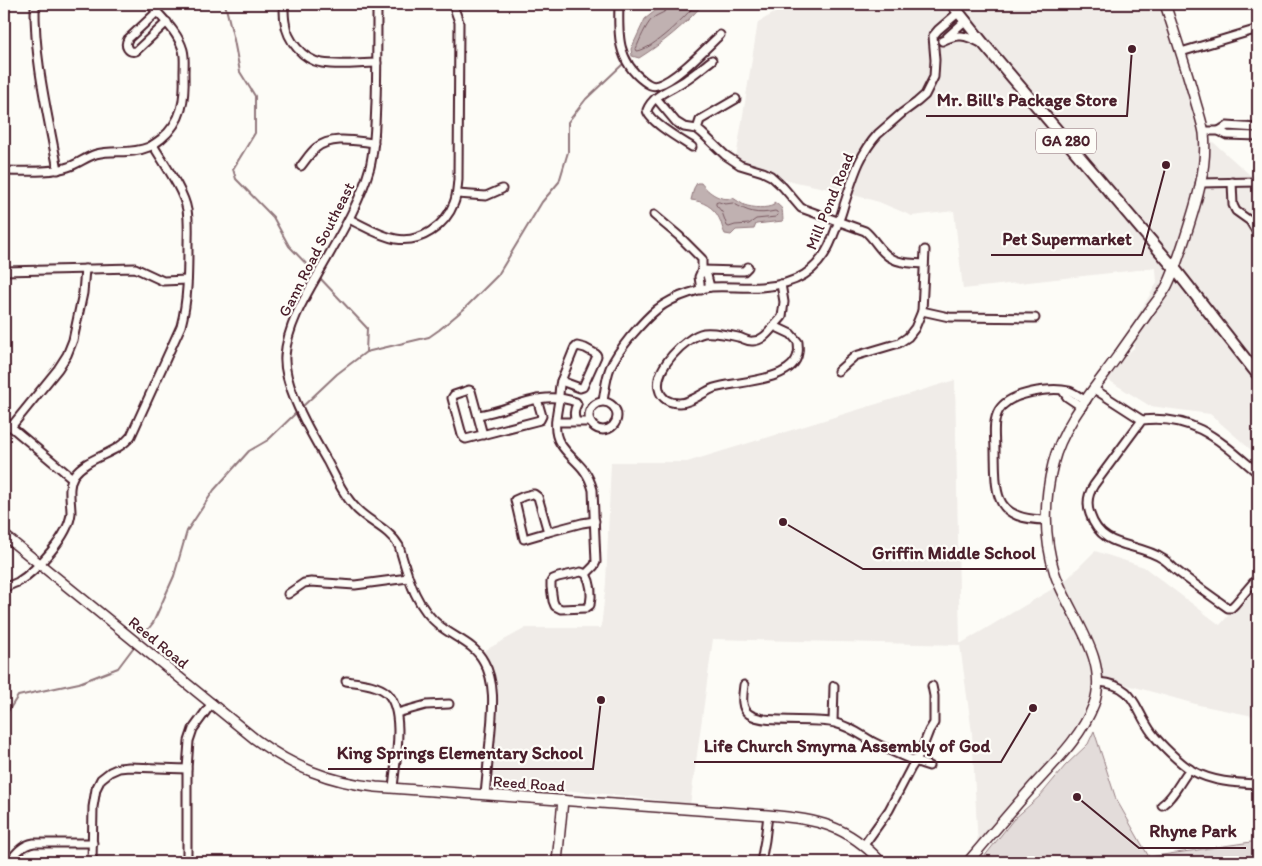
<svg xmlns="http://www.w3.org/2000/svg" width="1262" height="866" viewBox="0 0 1262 866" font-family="Itim,sans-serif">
  <rect width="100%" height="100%" fill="#fdfcf7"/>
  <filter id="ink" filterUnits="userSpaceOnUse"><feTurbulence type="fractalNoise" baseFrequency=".02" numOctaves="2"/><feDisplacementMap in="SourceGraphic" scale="10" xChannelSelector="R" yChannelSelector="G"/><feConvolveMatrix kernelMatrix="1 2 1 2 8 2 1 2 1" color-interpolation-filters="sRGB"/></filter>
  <g filter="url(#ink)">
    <g fill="#f0ece8">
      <path d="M791,4h371l42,130 54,48v274l-48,-42 -60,-8 -48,-30 32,-28 2,-30 21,-35 -1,-15 -193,21 -9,-78 -42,5 -33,-14 -40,-11 -72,-15 -31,-18 22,-136z"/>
      <path d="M955,380l5,264 104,-62 31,-31 49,16 76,58 38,-44v136l-59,-12 -107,-30 -1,19 -9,21 -24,40 -80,93 -6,-115 -12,-88 -247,-6 -23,166 -54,-8 -63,-6 -19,3 -57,-4 -4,-1 -2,-5 8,-76 -1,-15 -3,-16 -11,-26 42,-23h75l5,-45 5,-121h76z"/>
    </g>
    <path fill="#e3dcda" stroke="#967e82" d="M1094,731l22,68 33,58 109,-16v21h-278l33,-42 27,-24 25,-30 23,-22z"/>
    <g fill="#c0b1b1" stroke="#91777b">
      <path d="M670,4h33c-18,21 -40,39 -64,54l-7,-2 -1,-7 14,-30 10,-8z"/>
      <path d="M697,183h4c8,10 19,18 32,15 4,2 7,5 11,7 9,3 22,4 30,0v-3c10,7 8,6 9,19l-27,3 -2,5 -18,1 -5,5 -6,-1c-3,-5 -3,-11 -6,-16 -5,-11 -17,-17 -28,-18l3,-12z"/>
    </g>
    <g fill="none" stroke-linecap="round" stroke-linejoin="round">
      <g stroke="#795961" stroke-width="1">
        <path d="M670,4c-1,9 -12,9 -18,15 -6,6 -13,22 -16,30l1,2c15,-1 49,-35 59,-47"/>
        <path d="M719,202l6,2 8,-1c15,9 24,12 42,8l2,1 1,3 -2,2 -20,2 -7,5 -14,1 -6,2 -2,-1 -5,-14 -6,-7v-2z"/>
      </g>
      <g stroke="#91777b" stroke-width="2">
        <path d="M225,4l9,36 6,32 15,24v37l-22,36 3,10 37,38 16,29 27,28"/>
        <path d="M319,277l48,51 -1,24"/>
        <path d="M302,407l35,-33 29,-22 63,-15 10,-7 25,-21 34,-34 44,-73 17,-20 9,-30v-30l18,-23 38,-36"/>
        <path d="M142,637l11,-14 21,-47 13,-45 27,-41 35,-39 19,-11 30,-29"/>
        <path d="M4,736l3,-23 11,-17 61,-13 39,-15 15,-20"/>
      </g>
      <g stroke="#4a1f2b" stroke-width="11">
        <g id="minor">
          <path d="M35,4c-1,56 13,111 23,166"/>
          <path d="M377,4c0,33 0,66 -1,98 -1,22 -1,44 -6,65 -11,39 -33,73 -53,109 -14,24 -30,52 -32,80 -1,14 4,28 9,41 8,22 21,43 33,64 8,15 15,32 27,45 13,16 34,21 45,40 9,30 15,59 41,80 15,12 35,18 44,36 13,23 8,53 6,79 -2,18 -3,36 -5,53"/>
          <path d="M619,4c-1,29 -2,57 25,77 4,3 8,6 14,4 18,-5 48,-37 62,-50"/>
          <path d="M284,6c0,5 0,11 1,16 2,18 18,38 37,41 18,3 37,0 55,0"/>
          <path d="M157,12l-29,27c-4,7 0,14 8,12l31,-29"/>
          <path d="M947,37l19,-17"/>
          <path d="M942,41c16,-8 23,-6 39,2"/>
          <path d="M1181,52l77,-23"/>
          <path d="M656,98l20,24 8,5 13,2 5,4 23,22 15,10 23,7 8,4 12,11 18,21 64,23c10,8 16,23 28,28 9,5 21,4 31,5"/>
          <path d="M697,129l3,-9 36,-21"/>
          <path d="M1204,131h15l8,4 31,1"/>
          <path d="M1219,131l8,-5 31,2"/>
          <path d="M692,147c-11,-7 -44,-26 -45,-37 7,-17 27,-21 40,-31 9,-6 17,-13 25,-19"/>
          <path d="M301,166c5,-6 9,-13 15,-18 16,-13 40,-7 58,-5"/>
          <path d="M4,171c18,0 47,2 64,-4 10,-3 18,-10 28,-13 17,-5 34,1 53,-7 4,-2 8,-5 12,-8 22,-18 24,-40 23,-66 0,-7 1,-16 -1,-23 -5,-18 -21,-32 -33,-46"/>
          <path d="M1232,182l1,23 3,6 14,10 8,13"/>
          <path d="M1200,183l58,-1"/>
          <path d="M457,194l29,2 16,-7"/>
          <path d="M654,215l25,21 23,23v11l5,5 3,12"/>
          <path d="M349,219c15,7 30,17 47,20 25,4 49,-13 58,-36 3,-7 3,-15 4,-23l1,-158 -6,-17"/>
          <path d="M702,270l37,1h5l4,-4"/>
          <path d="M4,271l131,-3 28,13 24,-1"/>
          <path d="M701,290l-2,-13 3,-7"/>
          <path d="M922,311l27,6 86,1"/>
          <path d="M774,326l17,8 7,8c0,3 1,8 0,11 -4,29 -62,28 -84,35 -11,4 -22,15 -35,15 -9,0 -18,-4 -20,-14 -5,-20 26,-52 45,-56 9,-1 26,2 34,4 5,1 10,5 15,4 9,0 15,-8 21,-15z"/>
          <path d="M774,326l8,-9 2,-15 -3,-18"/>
          <path d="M577,346l8,2 11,6 1,2 -14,31 -3,1 -19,-7 13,-32z"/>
          <path d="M838,371l17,-15 44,-13 9,-6 7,-9 7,-17 3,-61"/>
          <path d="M561,381c-2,6 -2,13 -2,19 -2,13 -7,31 1,43 12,19 26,21 33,47l3,72 -2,4 -8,8"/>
          <path d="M1094,389l48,31"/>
          <path d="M1063,391l4,6 15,10"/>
          <path d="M603,401c2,-11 3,-23 7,-33 5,-12 13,-22 21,-32 19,-22 30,-34 58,-43 7,-2 14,-5 22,-6 16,-1 33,1 50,0 34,-2 58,-15 71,-48 4,-11 9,-22 12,-34 9,-26 14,-49 34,-71l24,-21 15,-11 8,-7 9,-18 1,-17 -2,-24 5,-6 21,-18"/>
          <circle cx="603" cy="416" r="14"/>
          <path d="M478,415c35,-5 60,-26 98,-13l1,2"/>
          <path d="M4,421l68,57"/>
          <path d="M576,421c-3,-6 -2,-11 1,-17"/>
          <path d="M556,422h34"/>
          <path d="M11,427l47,-58 9,-14 6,-15 10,-47 2,-24"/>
          <path d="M483,435l-12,-44 -2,-1 -15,5 -2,3 10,37 2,3 2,1 74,-19 2,-4 -5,-17"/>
          <path d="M1258,473c-37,-31 -63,-59 -116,-53l-48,65c-6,9 -8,18 -4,29 12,37 46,27 73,45 5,3 9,8 14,12 17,13 34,25 51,37h3l4,-4 23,-27"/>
          <path d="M532,494h2l4,3 10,35 -24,7 -9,-39 9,-4z"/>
          <path d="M1046,520c-53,-1 -50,-25 -51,-69 0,-13 -3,-29 4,-41 11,-18 52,-23 70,-19 6,2 12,7 17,10"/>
          <path d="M548,532l34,-9 13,-2"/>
          <path d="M581,572l5,2c5,9 6,21 4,31l-4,3 -25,1 -6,-3 -2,-5 -2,-14v-5l2,-3 5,-2z"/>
          <path d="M4,588c4,-2 9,-4 14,-6 19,-12 51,-46 53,-69 0,-12 -4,-27 3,-38 14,-19 42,-20 57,-39l50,-110c7,-26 7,-54 7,-81 0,-11 1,-24 -1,-35 -3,-19 -24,-48 -34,-65"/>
          <path d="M288,594l16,-11 7,-1 44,3 53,-7"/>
          <path d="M346,681c13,2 31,3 41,12 19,18 8,71 6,95"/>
          <path d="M1098,682c38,3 35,25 54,51 8,11 28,30 39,37 21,12 44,13 67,14"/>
          <path d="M744,685c-1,9 -4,23 5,29 15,11 64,3 86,9 14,3 26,12 38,19 18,9 36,18 56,24"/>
          <path d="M397,713l29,-8 23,-1"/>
          <path d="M833,722l1,-36"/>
          <path d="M1162,805c12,-8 18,-24 28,-36"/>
          <path d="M864,845l25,-35 22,-42 9,-14 9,-23 5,-8v-27l-2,-10"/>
          <path d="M9,862c7,-9 13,-17 25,-19h59"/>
          <path d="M92,862l1,-55 3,-18 5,-10 9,-7 9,-4 10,-1 58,2"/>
          <path d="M187,862v-93l2,-28 4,-12 19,-26"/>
          <path d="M761,862l4,-22 3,-25"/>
        </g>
      </g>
      <g stroke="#4a1f2b" stroke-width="12">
        <g id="tertiary">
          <path d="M4,535l251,204c38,28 74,43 121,48l392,28c49,4 79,10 113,47"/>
          <path d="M557,862l6,-62"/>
          <path d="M968,862c22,-26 44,-52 66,-77 22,-24 48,-49 60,-81 16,-45 -25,-89 -39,-130 -11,-35 -11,-74 -2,-110 9,-38 41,-75 64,-107 11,-16 22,-31 33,-47 6,-8 12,-15 17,-24 7,-14 12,-30 17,-45 11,-34 24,-72 20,-108 -2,-12 -7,-25 -10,-37 -9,-31 -19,-62 -29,-92"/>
        </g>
      </g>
      <g stroke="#4a1f2b" stroke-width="14">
        <path id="primary" d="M952,4l31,39 192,226 83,106"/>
      </g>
      <use href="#minor" stroke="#fdfcf7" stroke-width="7"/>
      <use href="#tertiary" stroke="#fdfcf7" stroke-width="9"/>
      <use href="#primary" stroke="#fdfcf7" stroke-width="10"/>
    </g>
  </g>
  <g text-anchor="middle" stroke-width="4.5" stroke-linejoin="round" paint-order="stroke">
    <rect fill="#fdfcf7" stroke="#806168" stroke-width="1" x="1036" y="128.5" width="60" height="25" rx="4"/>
    <g font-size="15" font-weight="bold" fill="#4a1f2b">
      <text x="1066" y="146">GA 280</text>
    </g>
    <g font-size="16" fill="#4a1f2b" stroke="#fdfcf7">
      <text transform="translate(829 201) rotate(-68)" y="6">Mill Pond Road</text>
      <text transform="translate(316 249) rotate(-63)" y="6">Gann Road Southeast</text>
      <text transform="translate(159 642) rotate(39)" y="6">Reed Road</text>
      <text transform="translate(529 783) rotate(4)" y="6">Reed Road</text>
    </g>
  </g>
  <path fill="none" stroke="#4a1f2b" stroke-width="2" d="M1132 49L1127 116H926M1166 165L1142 255H991M783 522L863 569H1046M1033 708L1001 762H694M601 700L593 769H328M1077 797L1139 848H1246"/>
  <g fill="#4a1f2b" stroke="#fdfcf7" stroke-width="2">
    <circle cx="1132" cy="49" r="5"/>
    <circle cx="1166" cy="165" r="5"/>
    <circle cx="783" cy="522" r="5"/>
    <circle cx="1033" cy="708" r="5"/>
    <circle cx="601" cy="700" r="5"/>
    <circle cx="1077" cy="797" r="5"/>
  </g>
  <g font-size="18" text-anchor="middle" font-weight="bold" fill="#4a1f2b" stroke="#fdfcf7" stroke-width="4.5" stroke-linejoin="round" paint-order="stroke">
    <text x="1027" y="106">Mr. Bill's Package Store</text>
    <text x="1067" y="245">Pet Supermarket</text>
    <text x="954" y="559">Griffin Middle School</text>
    <text x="847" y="752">Life Church Smyrna Assembly of God</text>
    <text x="460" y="759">King Springs Elementary School</text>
    <text x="1193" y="837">Rhyne Park</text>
  </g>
  <rect width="1262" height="866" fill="none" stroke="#fdfcf7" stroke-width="20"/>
  <rect x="10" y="10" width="1242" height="846" fill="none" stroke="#4a1f2b" stroke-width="2" filter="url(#ink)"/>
</svg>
